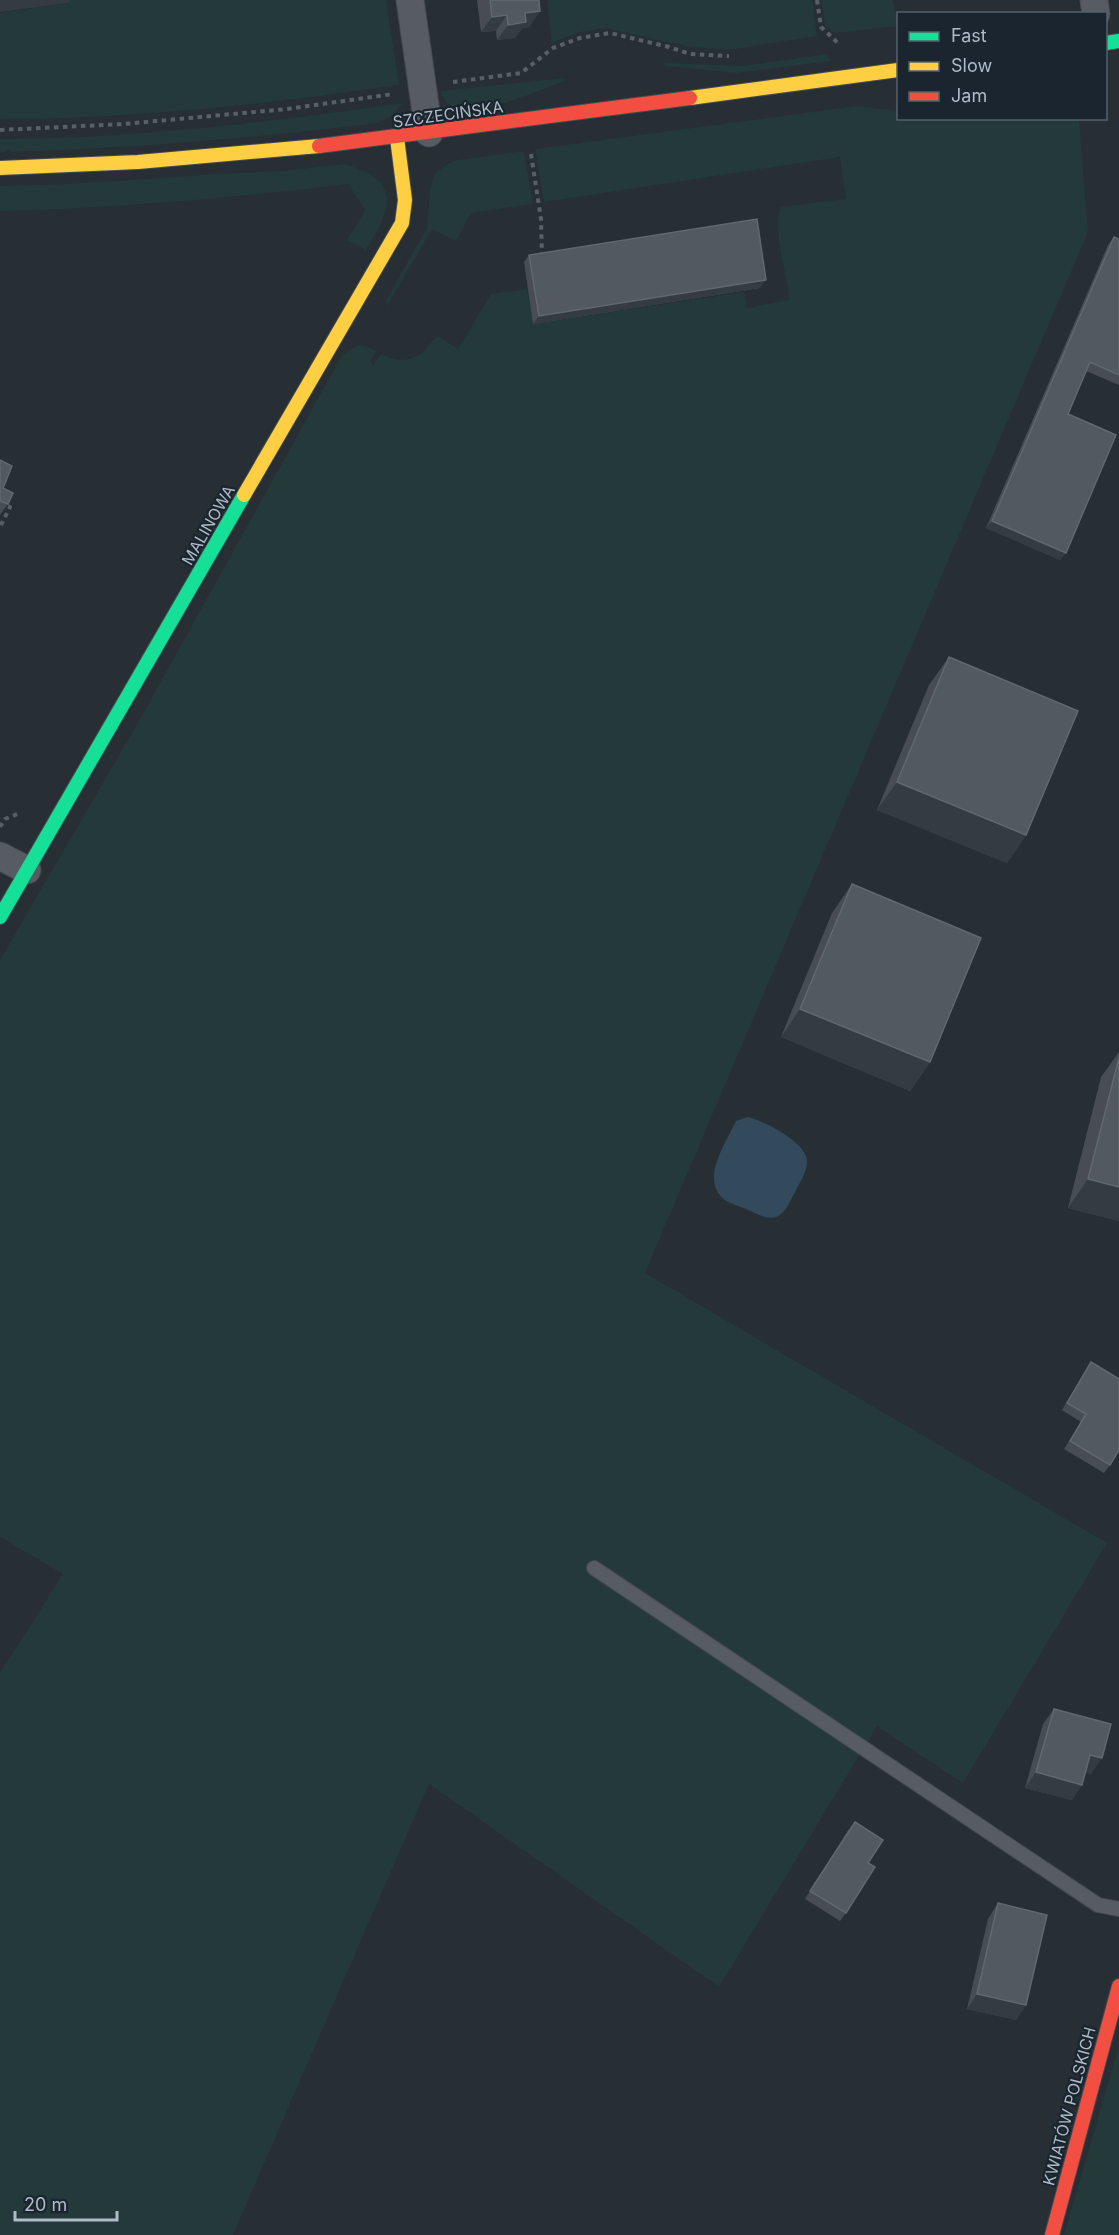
<svg xmlns="http://www.w3.org/2000/svg" width="1119" height="2235" viewBox="0 0 1119 2235" font-family="Inter,sans-serif">
  <rect width="100%" height="100%" fill="#272e34"/>
  <g fill="#24393a">
    <path d="M69,0h317l13,85c-132,19 -266,34 -399,34v-106l69,-10z"/>
    <path d="M547,0h265l5,36 -88,14 -44,-4 -79,-18 -26,4 -28,11z"/>
    <path d="M821,0h72l5,26 -63,7 -10,-7z"/>
    <path d="M827,54l4,7 -94,12 -72,-7v-3l77,3z"/>
    <path d="M564,78v3c-22,7 -115,54 -123,10z"/>
    <path d="M403,103l-13,14 -12,6c-123,15 -243,25 -367,29l-1,-3 -4,1 -1,2h-5v-13c135,0 270,-17 403,-36z"/>
    <path d="M857,106l41,5v7l181,1 9,113 -443,1041 462,270 -144,240 -86,-57 -158,261 -290,-203 -196,451h-233v-562l63,-99 -63,-37v-577l144,-248 197,-355c14,-11 19,-16 35,-6l-6,10 3,4 8,-11c14,7 30,9 43,-3 5,-5 8,-11 14,-15l20,13 33,-55 36,-5 6,35 211,-32 3,16 42,-8c-1,-27 -18,-69 -8,-93l65,-8 -6,-42 -296,45 -9,-53z"/>
    <path d="M524,151l9,53 -62,9 -14,26 -3,1 -22,-11 -45,78 -1,-7 41,-72 3,-38 5,-17 14,-10 9,-3z"/>
    <path d="M344,164c59,17 48,44 22,86l-19,-10 18,-30 -17,-26c-116,14 -231,24 -348,27v-25l69,-2 166,-11 48,-2z"/>
    <path d="M1119,2045v190h-55z"/>
  </g>
  <path fill="#334a5d" d="M748,1117c16,4 60,26 59,45 0,10 -8,22 -12,30 -5,9 -9,21 -19,25 -10,3 -21,-4 -30,-8 -6,-3 -16,-5 -21,-9 -26,-20 1,-57 11,-79z"/>
  <g fill="none" stroke-linecap="round" stroke-linejoin="round">
    <g stroke="#444a4f" stroke-width="16">
      <path id="lane" d="M594,1568l504,337 21,4"/>
    </g>
    <g stroke="#444a4f" stroke-width="29">
      <g id="street">
        <path d="M410,0l19,133"/>
        <path d="M1094,0l2,14"/>
        <path d="M0,856l27,14"/>
      </g>
    </g>
    <g stroke="#444a4f" stroke-width="16">
      <g id="fast">
        <path d="M1106,43l13,-2"/>
        <path d="M0,917l244,-422"/>
      </g>
    </g>
    <g stroke="#444a4f" stroke-width="16">
      <g id="slow">
        <path d="M690,98l208,-28"/>
        <path d="M0,168l138,-6 181,-16"/>
        <path d="M244,495l158,-272 3,-23 -8,-62"/>
      </g>
    </g>
    <g stroke="#444a4f" stroke-width="16">
      <g id="jam">
        <path d="M319,146l371,-48"/>
        <path d="M1052,2235l67,-249"/>
      </g>
    </g>
    <g stroke="#596065" stroke-width="4" stroke-dasharray="4.5 4.5" stroke-linecap="butt">
      <path d="M817,0l4,27 17,16"/>
      <path d="M453,82l68,-9 32,-25 27,-10 30,-5 59,14 21,7 39,2"/>
      <path d="M0,130l124,-6 163,-15 106,-15"/>
      <path d="M531,154l10,65 1,38"/>
      <path d="M0,502l10,5 -10,20"/>
      <path d="M0,827l5,-8 15,-6"/>
    </g>
    <use href="#lane" stroke="#565c62" stroke-width="14"/>
    <use href="#street" stroke="#565c62" stroke-width="27"/>
    <use href="#fast" stroke="#16e098" stroke-width="14"/>
    <use href="#slow" stroke="#ffcf43" stroke-width="14"/>
    <use href="#jam" stroke="#f24e42" stroke-width="14"/>
  </g>
  <g fill="#474d53">
    <path d="M477,0h62l1,11 -11,16 -7,1 -7,10 -18,2 -1,-9 -15,1z"/>
    <path d="M1114,237l5,2v146l-33,-14 -18,43 -2,139 -6,7 -74,-32 122,-283z"/>
    <path d="M529,255l231,33 -227,36 -9,-62z"/>
    <path d="M0,460l3,28 5,16 -8,11z"/>
    <path d="M949,657l77,178 -19,28 -130,-53 52,-125z"/>
    <path d="M852,884l78,178 -20,29 -129,-54 51,-124z"/>
    <path d="M1119,1052v169l-51,-13 33,-131z"/>
    <path d="M1091,1362l19,103 -6,8 -40,-24 17,-27 -19,-12z"/>
    <path d="M1054,1709l37,65 -5,-2 -14,28 -47,-12 18,-64z"/>
    <path d="M849,1829l-3,84 -6,8 -35,-22z"/>
    <path d="M998,1903l28,102 -10,15 -49,-11 21,-90z"/>
  </g>
  <g fill="#353c41">
    <path d="M0,0h70l-2,3 -68,9z"/>
    <path d="M540,11l-11,16 -7,1 -7,10 -18,2 11,-15 17,-12z"/>
    <path d="M507,15l-11,16 -15,1 11,-15z"/>
    <path d="M766,280l-6,8 -227,36 6,-8z"/>
    <path d="M992,521l74,32 -6,7 -74,-32z"/>
    <path d="M897,782l129,53 -19,28 -130,-53z"/>
    <path d="M800,1009l130,53 -20,29 -129,-54z"/>
    <path d="M1088,1179l31,8v34l-51,-13z"/>
    <path d="M1090,1755l12,3 -11,16 -11,-3z"/>
    <path d="M1036,1772l46,13 -10,15 -47,-12z"/>
    <path d="M977,1994l49,11 -10,15 -49,-11z"/>
  </g>
  <g fill="#52595f" stroke="#61686f" stroke-width="1.5">
    <path d="M490,0h49l1,11 -15,2 1,9 -18,3 -1,-10 -15,2z"/>
    <path d="M757,219l9,61 -227,36 -10,-61z"/>
    <path d="M1114,237l5,2v136l-29,-13 -22,52 48,21 -50,118 -74,-32z"/>
    <path d="M0,460l12,6 -9,22 10,5 -5,11 -8,-3z"/>
    <path d="M949,657l129,54 -52,124 -129,-53z"/>
    <path d="M852,884l129,54 -51,124 -130,-53z"/>
    <path d="M1119,1058v129l-31,-8z"/>
    <path d="M1091,1362l28,17v71l-9,15 -40,-24 16,-27 -19,-11z"/>
    <path d="M1054,1709l57,15 -9,34 -12,-3 -8,30 -46,-13z"/>
    <path d="M855,1822l28,18 -15,23 7,4 -29,46 -36,-22z"/>
    <path d="M998,1903l49,12 -21,90 -49,-11z"/>
  </g>
  <g text-anchor="middle" stroke-width="4.5" stroke-linejoin="round" paint-order="stroke">
    <g font-size="16" fill="#afbbc6" stroke="#1a252f">
      <text transform="translate(448 114) rotate(-8)" y="6">SZCZECIŃSKA</text>
      <text transform="translate(208 525) rotate(-60)" y="6">MALINOWA</text>
      <text transform="translate(1069 2106) rotate(-75)" y="6">KWIATÓW POLSKICH</text>
    </g>
  </g>
  <rect x="897" y="12" width="210" height="108" fill="#1a252f" stroke="#56616b" stroke-width="1.5"/>
  <rect x="909" y="32" width="30" height="9" fill="#16e098" stroke="#56616b" stroke-width="1.5"/>
  <text x="951" y="42" font-size="18" fill="#afbbc6">Fast</text>
  <rect x="909" y="62" width="30" height="9" fill="#ffcf43" stroke="#56616b" stroke-width="1.5"/>
  <text x="951" y="72" font-size="18" fill="#afbbc6">Slow</text>
  <rect x="909" y="92" width="30" height="9" fill="#f24e42" stroke="#56616b" stroke-width="1.5"/>
  <text x="951" y="102" font-size="18" fill="#afbbc6">Jam</text>
  <path d="M15 2211v9h102v-9" fill="none" stroke="#afbbc6" stroke-width="3"/>
  <text x="24" y="2211" font-size="18" fill="#afbbc6" stroke="#1a252f" stroke-width="4.5" paint-order="stroke">20 m</text>
</svg>
